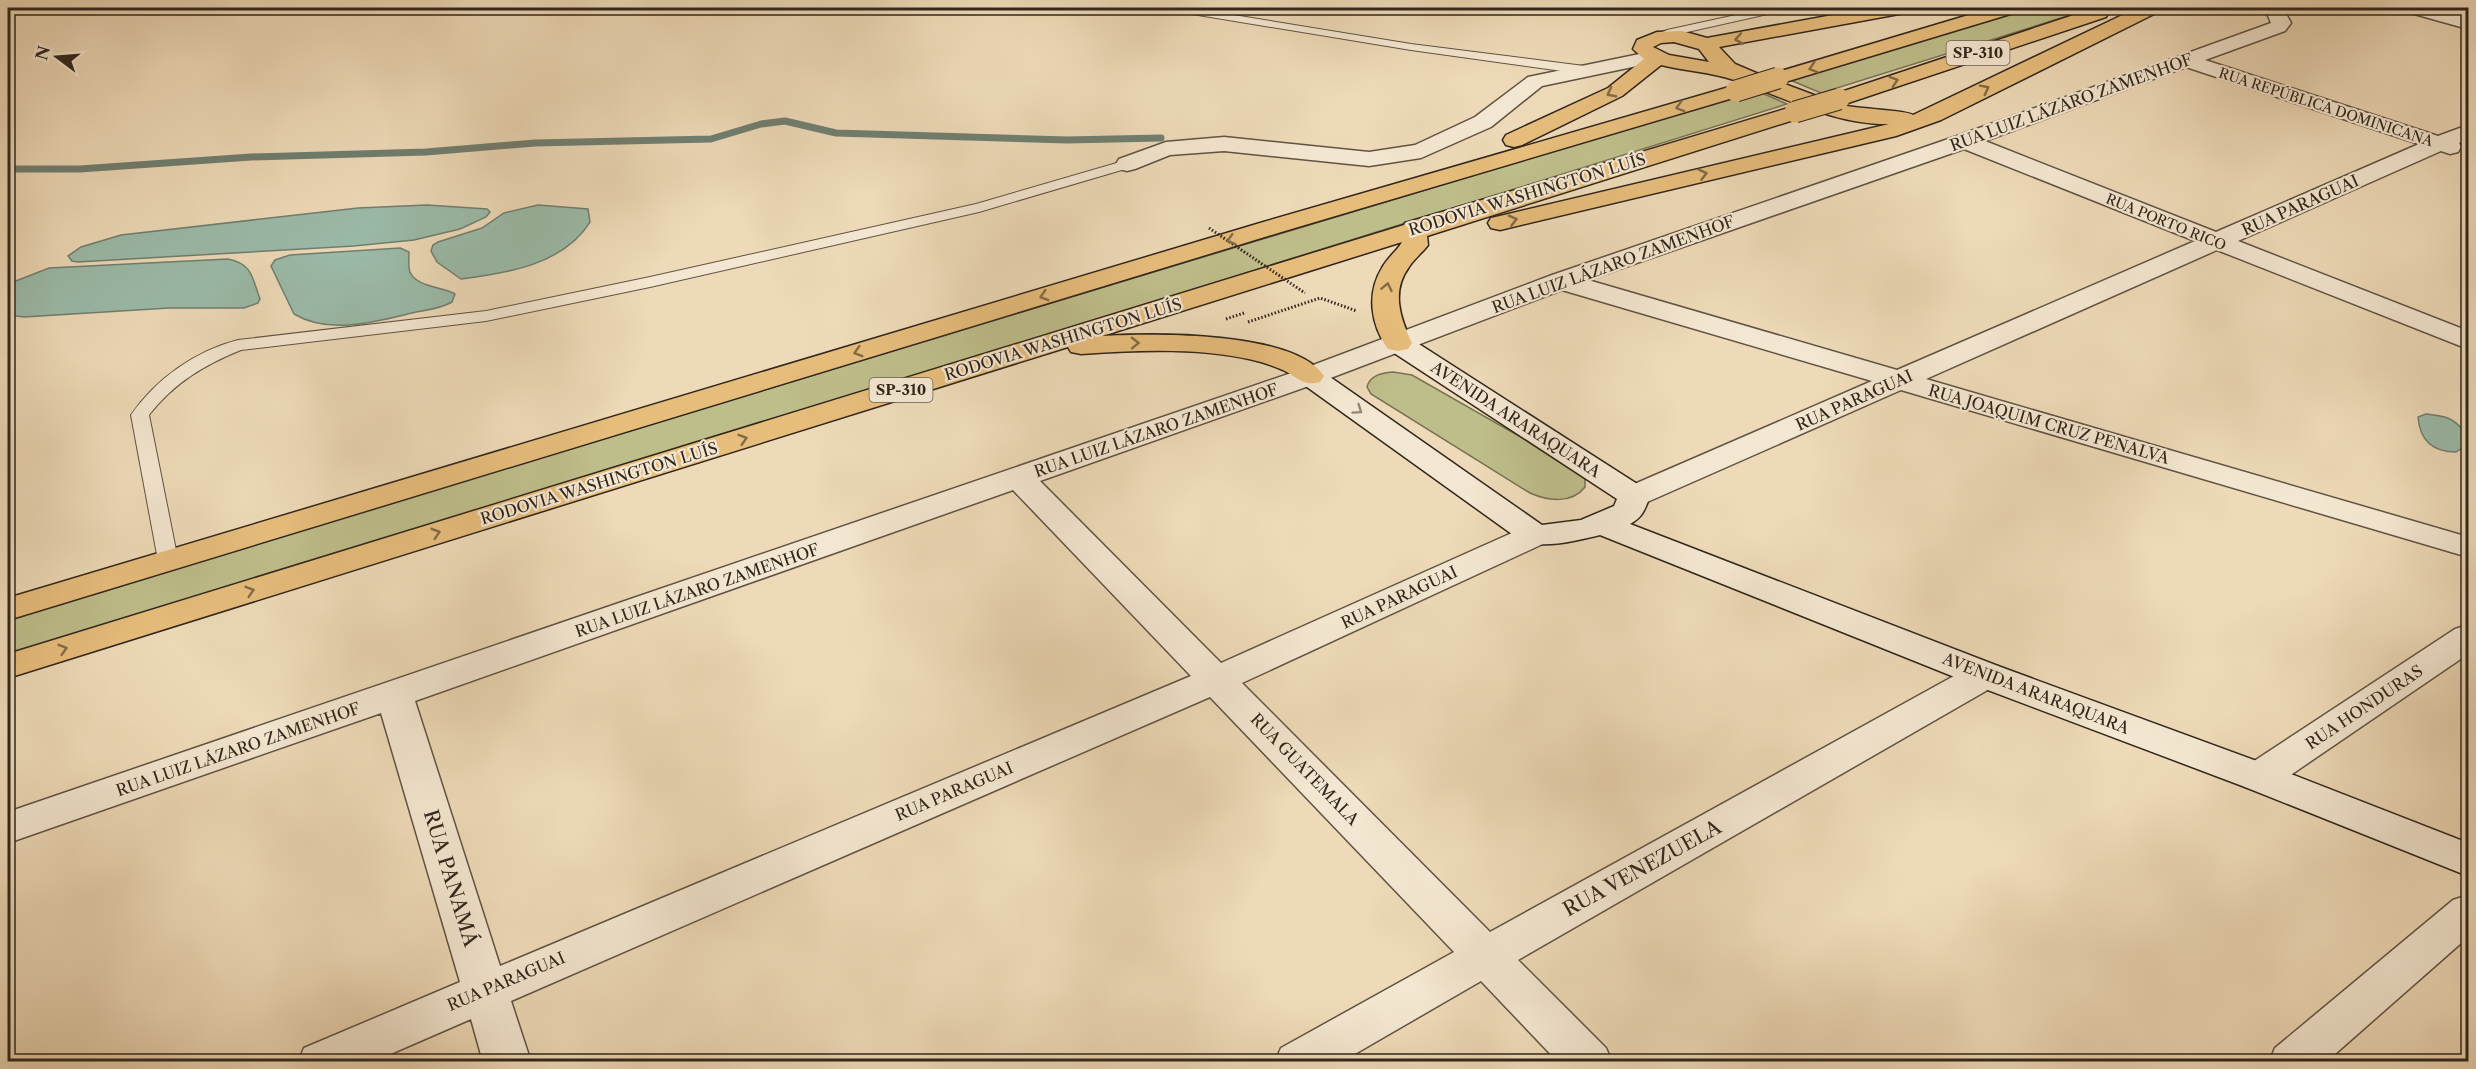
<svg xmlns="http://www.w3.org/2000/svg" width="2476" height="1069" viewBox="0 0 2476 1069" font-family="'Libre Caslon Text',serif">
  <rect width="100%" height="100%" fill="#eedab8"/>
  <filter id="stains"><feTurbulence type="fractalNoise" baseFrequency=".00333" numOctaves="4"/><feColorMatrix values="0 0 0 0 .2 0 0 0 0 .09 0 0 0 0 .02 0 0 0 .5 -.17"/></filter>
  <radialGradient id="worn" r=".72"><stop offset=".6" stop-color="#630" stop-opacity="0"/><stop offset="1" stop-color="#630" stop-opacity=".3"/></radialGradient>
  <g fill="#bebe8b" stroke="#777254" stroke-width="1.5">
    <path d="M2028,8h65l-272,85 -31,-13z"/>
    <path d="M1755,90l32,14 -1779,555v-40z"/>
    <path d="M1393,372l19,3 168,96 5,6v10c-13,17 -37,14 -55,6l-159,-99 -4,-7c3,-12 15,-14 26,-15z"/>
  </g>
  <g fill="#9bbba9" stroke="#707f71" stroke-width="1.5">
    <path d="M427,205l60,4 3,3 -4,5 -26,12 -46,11 -60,6 -276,16 -6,-1 -4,-5 13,-9 40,-12 237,-27z"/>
    <path d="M538,205l50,4 2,13c-27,43 -83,51 -129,57l-24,-17 -6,-11 2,-6 5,-3 44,-14 22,-15z"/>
    <path d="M400,248l9,4c0,6 -1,15 1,20 6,15 33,15 45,22l-3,8c-12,7 -26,8 -40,11 -37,9 -83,22 -118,1l-23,-48 4,-6 15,-5z"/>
    <path d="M228,259c25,5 24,19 32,40l-2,4 -14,5h-75l-145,9 -16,-2v-31l41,-16z"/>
    <path d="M2426,414c18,2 28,3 39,19l-3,15 -6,4c-23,0 -36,-11 -38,-35z"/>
  </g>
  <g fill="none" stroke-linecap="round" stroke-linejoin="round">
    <path stroke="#707f71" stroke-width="7" d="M8,169h72l171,-12 175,-5 109,-9 176,-4 50,-15 24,-3 51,12 231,7 94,-2"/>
    <g stroke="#605343" stroke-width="2">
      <g id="lane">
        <path d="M1168,8h23l220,36 173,22 6,4 -6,4 -173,-24 -237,-39z"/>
        <path d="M1768,8h19l-6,3 -107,24 -26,9 -6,-3 25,-11z"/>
        <path d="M1127,160l5,1 2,3 -2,3 -153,45 -329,75 -164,34 -245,29c-37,15 -67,33 -92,65l29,145 -3,4h-14l-3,-4 -27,-145c25,-36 64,-64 107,-75l248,-29 164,-34 326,-73z"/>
      </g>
    </g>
    <g stroke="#605343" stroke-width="3">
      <g id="street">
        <path d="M2268,8h19l-2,4 6,11 -6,8 -80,29 233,76 30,-11v14l-9,4 2,4 -3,5 -8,2 -9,-3 -203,90 230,90v18l-251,-99 -291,129 542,158v20l-567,-167 -256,113 -11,3 -11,-3 -5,-7 5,-7 249,-108 -310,-91 -242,92 -280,99 181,182 302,-135 12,-3 12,3 5,7 -5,7 -305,141 248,249 482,-266 13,-3 13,3 5,9 -5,9 -480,276 88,88 6,14h-54l-77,-81 -140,81h-66l6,-14 173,-96 -244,-255 -699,304 20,61h-48l-12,-43 -99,43h-74l6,-14 156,-66 -79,-269 -373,130v-31l1292,-442 252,-95 405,-139 314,-113 -5,-12zM2186,67l233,77 -203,88 -231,-91zM1964,149l231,92 -298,129 -309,-90zM1013,490l178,186 -691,290 -85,-265z"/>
        <path d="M2405,8h28l35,9v12l-61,-17z"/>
        <path d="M1654,51l7,2 3,4 -3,4 -119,25 -51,41 -70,31 -52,8 -145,-15 -54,4 -35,14 -8,2 -8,-2 -3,-5 3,-5 47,-17 58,-5 145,15 46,-7 60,-28 53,-40z"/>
        <path d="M2468,625v29l-195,133 -14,4 -14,-4 -6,-10 6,-10 210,-138z"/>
        <path d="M2468,895v42l-142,125h-57l6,-14 178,-148z"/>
      </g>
    </g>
    <g stroke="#30261c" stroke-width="3">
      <path id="secondary" d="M1398,335l10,2 237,152 5,7c-5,13 -7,21 -20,28l368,142 275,101 195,76v33l-223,-89 -273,-103 -372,-149c-25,6 -52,13 -77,7l-223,-160 -4,-6 4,-6 10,-3 10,3 222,155 39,-5 33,-14 3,-7 -229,-150 -4,-6 4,-6z"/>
    </g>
    <g stroke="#30261c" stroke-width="3">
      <g id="highway">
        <path d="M1871,8h37l-2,4 -7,2 -180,33 16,17 33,14 3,-4 221,-66h27l-2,4 -235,71 48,18 -2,-2 4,-4 260,-86h14l2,4 -2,4 -264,88c14,4 65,5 71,10l224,-107h23l-2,4 -217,108 -45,16 -396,94 -9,-2 -3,-5 3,-5 9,-2 389,-92c-54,1 -105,-27 -155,-44 -23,-8 -49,-9 -73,-15l-39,31 -100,49 -8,2 -8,-2 -3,-5 3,-5 102,-47 36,-29 -11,-10 4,-9 20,-8 25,-1 25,7zM1674,42l25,7 10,13 -40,-7 -16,-8 8,-4z"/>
        <path d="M1736,85l7,2 3,4 -3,4 -465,138 -1270,387v-22l1252,-375z"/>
        <path d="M1795,106l8,1 3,5 -3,5 -376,119 1,9c-6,8 -14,14 -19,22 -18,24 -9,51 3,76l-4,6 -10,2 -10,-2c-17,-24 -22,-55 -6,-81 5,-10 15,-17 20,-26l-300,94c51,-3 192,-5 222,40l-4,6c-18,5 -22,-5 -37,-12 -7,-3 -15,-6 -22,-8 -57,-15 -121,-12 -180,-8l-10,-2 -3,-5 -1060,331v-24l1396,-429 1,-2z"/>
      </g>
    </g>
    <g stroke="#30261c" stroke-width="3" stroke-dasharray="1.5 2" stroke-linecap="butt">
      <path d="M1226,319l18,-6"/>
      <path d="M1248,322l72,-24 37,13"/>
    </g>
    <use href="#lane" fill="#f4e7d1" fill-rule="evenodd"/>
    <use href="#street" fill="#f4e7d1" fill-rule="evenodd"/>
    <use href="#secondary" fill="#f4e7d1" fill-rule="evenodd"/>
    <use href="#highway" fill="#e7bd7c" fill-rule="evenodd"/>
    <g stroke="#30261c" stroke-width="23" stroke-linecap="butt">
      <g id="highway-bridge">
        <path d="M1736,91l42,-13"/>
        <path d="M1795,112l44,-13"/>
      </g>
    </g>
    <path stroke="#30261c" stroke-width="3" stroke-dasharray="1.5 2" stroke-linecap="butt" d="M1209,228l96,65"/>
    <use href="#highway-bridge" stroke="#e7bd7c" stroke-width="21"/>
  </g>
  <defs><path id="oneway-chevron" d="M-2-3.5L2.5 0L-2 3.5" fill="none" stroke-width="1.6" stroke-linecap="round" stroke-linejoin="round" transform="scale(1.5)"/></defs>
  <g stroke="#826a47">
    <use href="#oneway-chevron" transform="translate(1739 39) rotate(170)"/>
    <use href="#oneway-chevron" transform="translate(1813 68) rotate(163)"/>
    <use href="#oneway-chevron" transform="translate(1894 81) rotate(-18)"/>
    <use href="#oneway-chevron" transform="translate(1985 89) rotate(-27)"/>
    <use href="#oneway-chevron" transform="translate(1611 93) rotate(152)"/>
    <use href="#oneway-chevron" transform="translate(1680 107) rotate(164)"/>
    <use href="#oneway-chevron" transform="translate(1703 174) rotate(-14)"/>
    <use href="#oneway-chevron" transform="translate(1513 220) rotate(-14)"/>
    <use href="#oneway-chevron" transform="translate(1231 240) rotate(163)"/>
    <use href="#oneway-chevron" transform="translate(1387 287) rotate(-78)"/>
    <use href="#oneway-chevron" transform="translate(1044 296) rotate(163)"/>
    <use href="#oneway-chevron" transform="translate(1135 343) rotate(-1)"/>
    <use href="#oneway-chevron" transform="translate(858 352) rotate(163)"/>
    <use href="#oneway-chevron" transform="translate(743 439) rotate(-17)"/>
    <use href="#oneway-chevron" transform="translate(436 533) rotate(-17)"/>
    <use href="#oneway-chevron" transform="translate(250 591) rotate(-17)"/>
    <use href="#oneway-chevron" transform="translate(63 649) rotate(-17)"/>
  </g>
  <use stroke="#928676" href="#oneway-chevron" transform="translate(1358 410) rotate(35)"/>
  <g text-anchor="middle" stroke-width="4.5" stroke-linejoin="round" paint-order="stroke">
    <g font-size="14" fill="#30261c" stroke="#f4e7d1">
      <text transform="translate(2326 107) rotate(18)" y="5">RUA REPÚBLICA DOMINICANA</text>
      <text transform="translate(2166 222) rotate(22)" y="5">RUA PORTO RICO</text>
    </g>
    <g fill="#f4e7d1" stroke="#6b6052" stroke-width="1.5">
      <rect x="1946.5" y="41" width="63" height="24" rx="4.5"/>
      <rect x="869.5" y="378" width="63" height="24" rx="4.5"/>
    </g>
    <g font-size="15" font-weight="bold" fill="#30261c">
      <text x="1978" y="58">SP-310</text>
      <text x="901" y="395">SP-310</text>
    </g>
    <g font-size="16" fill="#30261c" stroke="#f4e7d1">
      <text transform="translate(2071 102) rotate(-20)" y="6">RUA LUIZ LÁZARO ZAMENHOF</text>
      <text transform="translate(1527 194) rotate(-17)" y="6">RODOVIA WASHINGTON LUÍS</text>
      <text transform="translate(2300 205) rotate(-24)" y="6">RUA PARAGUAI</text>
      <text transform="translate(1613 264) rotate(-20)" y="6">RUA LUIZ LÁZARO ZAMENHOF</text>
      <text transform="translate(1063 339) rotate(-17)" y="6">RODOVIA WASHINGTON LUÍS</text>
      <text transform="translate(1854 400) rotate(-24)" y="6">RUA PARAGUAI</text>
      <text transform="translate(1516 419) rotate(33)" y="6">AVENIDA ARARAQUARA</text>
      <text transform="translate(2049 424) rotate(16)" y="6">RUA JOAQUIM CRUZ PENALVA</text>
      <text transform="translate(1156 430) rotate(-19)" y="6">RUA LUIZ LÁZARO ZAMENHOF</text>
      <text transform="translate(599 483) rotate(-17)" y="6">RODOVIA WASHINGTON LUÍS</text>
      <text transform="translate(697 590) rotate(-19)" y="6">RUA LUIZ LÁZARO ZAMENHOF</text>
      <text transform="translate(1399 597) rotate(-25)" y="6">RUA PARAGUAI</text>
      <text transform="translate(2036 693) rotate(21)" y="6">AVENIDA ARARAQUARA</text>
      <text transform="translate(2364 707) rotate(-34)" y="6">RUA HONDURAS</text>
      <text transform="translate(238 749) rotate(-19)" y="6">RUA LUIZ LÁZARO ZAMENHOF</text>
      <text transform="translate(1305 769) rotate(46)" y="6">RUA GUATEMALA</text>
      <text transform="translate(954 791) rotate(-23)" y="6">RUA PARAGUAI</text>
      <text transform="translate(506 981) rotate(-23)" y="6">RUA PARAGUAI</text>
    </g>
    <g font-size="20" fill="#30261c" stroke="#f4e7d1">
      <text transform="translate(1642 868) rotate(-29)" y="7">RUA VENEZUELA</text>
      <text transform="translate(451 878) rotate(73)" y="7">RUA PANAMÁ</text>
    </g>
  </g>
  <rect width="2476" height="1069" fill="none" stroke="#eedab8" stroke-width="30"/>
  <rect x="9" y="9" width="2458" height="1051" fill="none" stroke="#30261c" stroke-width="3"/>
  <rect x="15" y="15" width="2446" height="1039" fill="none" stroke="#30261c" stroke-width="1.5"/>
  <g transform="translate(57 57) rotate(286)" stroke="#f4e7d1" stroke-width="4.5" paint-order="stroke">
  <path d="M0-4.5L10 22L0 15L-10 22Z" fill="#30261c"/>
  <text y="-9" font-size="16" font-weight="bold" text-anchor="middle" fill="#30261c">N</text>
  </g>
  <rect width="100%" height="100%" filter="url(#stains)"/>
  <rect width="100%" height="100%" fill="url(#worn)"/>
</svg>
